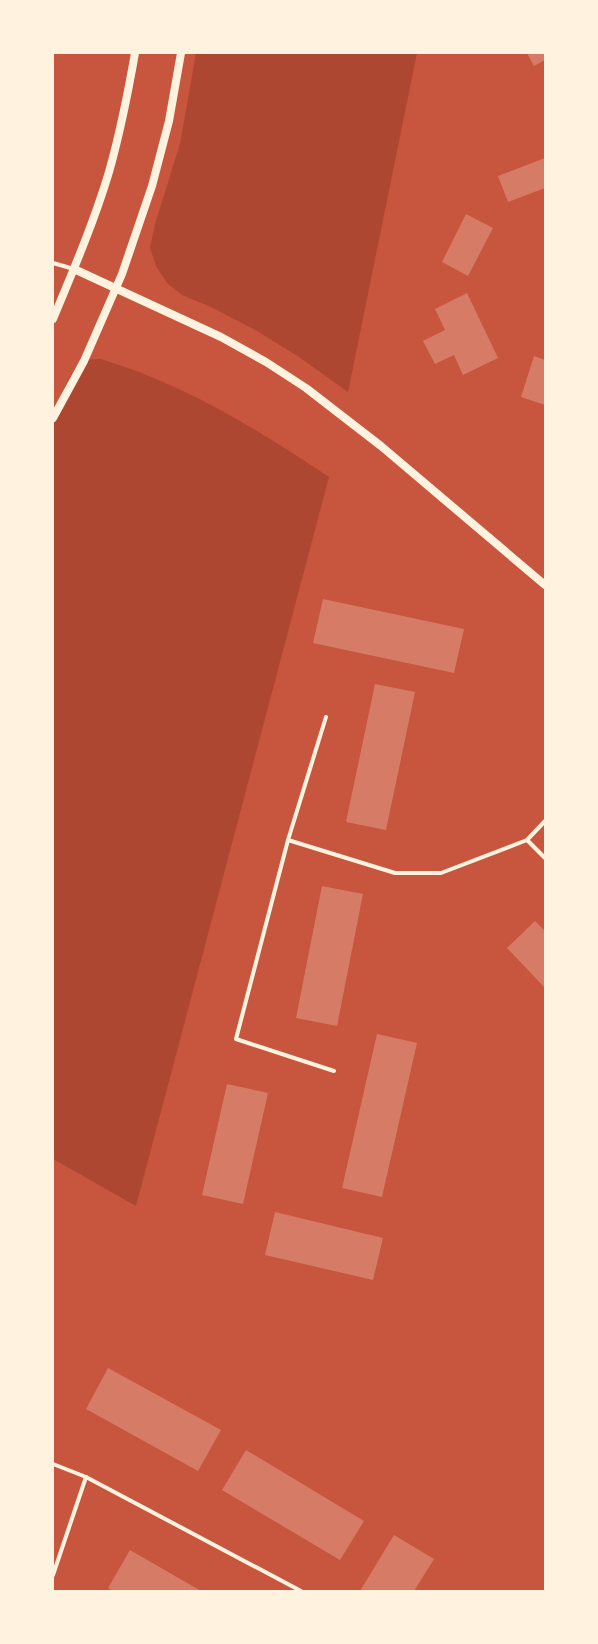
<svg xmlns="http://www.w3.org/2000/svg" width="598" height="1644" viewBox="0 0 598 1644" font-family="Quicksand,sans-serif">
  <rect width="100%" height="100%" fill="#c8553d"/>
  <g fill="#ae4732">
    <path d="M196,53h221l-69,339 -49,-35 -42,-26 -44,-23 -31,-13 -15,-12 -11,-17 -6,-18 5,-24 25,-80z"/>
    <path d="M101,359c83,25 156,70 228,118l-193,729 -83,-47v-741c8,-19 14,-50 35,-58 4,-1 9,-1 13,-1z"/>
  </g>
  <g fill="#d67c66">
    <path d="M527,53h18v7l-11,6z"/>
    <path d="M545,158v30l-37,14 -10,-26z"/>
    <path d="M466,214l27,14 -25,48 -26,-14z"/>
    <path d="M467,293l31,65 -35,17 -9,-20 -19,9 -12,-23 22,-11 -10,-21z"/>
    <path d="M534,356l11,4v45l-24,-8z"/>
    <path d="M323,599l141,30 -10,44 -141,-30z"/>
    <path d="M375,684l40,8 -29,138 -40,-8z"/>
    <path d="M322,886l41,8 -26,132 -41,-8z"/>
    <path d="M535,921l10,10v57l-38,-40z"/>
    <path d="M377,1034l40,9 -35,154 -40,-9z"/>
    <path d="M227,1084l41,9 -25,111 -41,-9z"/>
    <path d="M275,1212l108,26 -10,42 -108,-25z"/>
    <path d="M108,1368l113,62 -23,41 -112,-62z"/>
    <path d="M246,1450l118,71 -24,39 -118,-70z"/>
    <path d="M394,1535l40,24 -20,32h-54z"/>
    <path d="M130,1550l71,41h-88l-5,-3z"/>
  </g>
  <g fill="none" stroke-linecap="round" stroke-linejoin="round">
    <g stroke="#fff3e0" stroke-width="4">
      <path d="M53,263l21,6"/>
      <path d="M326,717l-38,123 -52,199 98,32"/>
      <path d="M288,840l107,33h46l86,-33 18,-19"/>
      <path d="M527,840l18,18"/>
      <path d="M53,1464l33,13 215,114"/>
      <path d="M53,1575l33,-98"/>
    </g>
    <g stroke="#fff3e0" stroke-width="8">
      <path d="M74,269l147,68 45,25 40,26 75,58 164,139"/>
      <path d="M53,319c20,-48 41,-97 56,-147 11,-39 19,-79 26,-119"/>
      <path d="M53,418l31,-57 38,-87 30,-88 17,-65 12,-68"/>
    </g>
  </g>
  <rect width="598" height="1644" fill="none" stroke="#fff3e0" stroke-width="108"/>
</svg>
